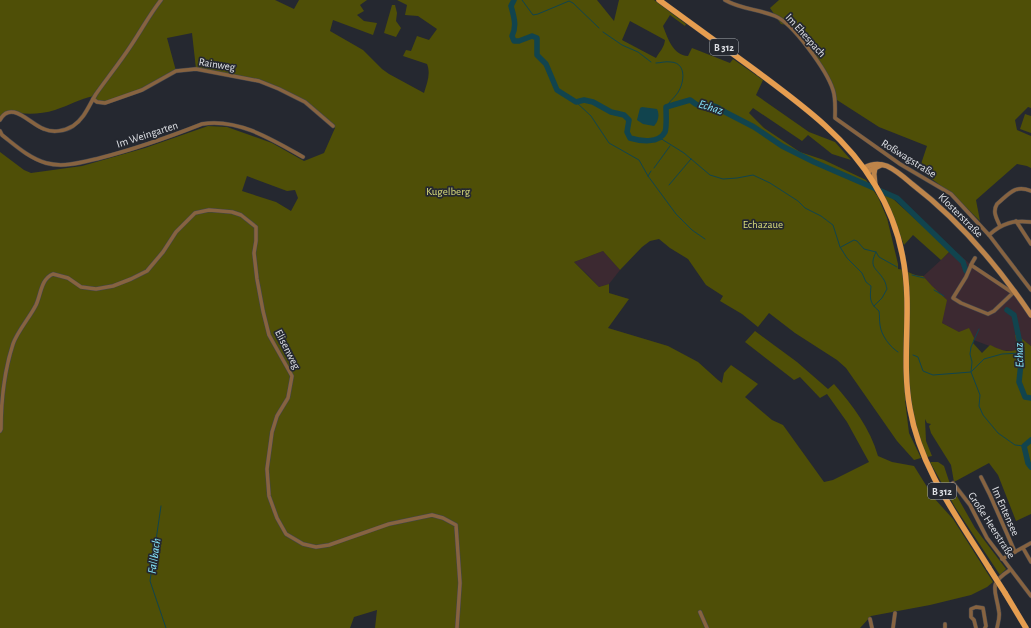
<svg xmlns="http://www.w3.org/2000/svg" width="1031" height="628" viewBox="0 0 1031 628" font-family="'Alegreya Sans',sans-serif">
  <rect width="100%" height="100%" fill="#252830"/>
  <g fill="#3c2931">
    <path d="M953,249l17,15 44,30 17,25v27l-5,-4 -10,8 -5,1 -11,-1 -29,-11 -36,-20 -18,-37z"/>
    <path d="M603,251l17,19 -11,14 -10,3 -11,-12 -14,-13z"/>
  </g>
  <g fill="#4f4f07" fill-rule="evenodd">
    <path d="M0,0h275l19,9 5,-9h68l-7,5 4,6 -7,4 7,6 13,2 -4,12 -40,-15 -3,11 33,19 19,19 7,5 35,19c3,-10 7,-19 3,-29l-24,-8 3,-6 5,1 6,-15 12,4 8,-11 -19,-13 -13,-1 2,-10 -10,-5h200l17,21 5,-21h35l32,24 -1,2 -15,-11 -7,11c5,13 10,29 25,30l4,-8 38,15 3,-4 30,21 -7,15 53,37 26,10 16,18 -19,-6 -24,-19 -6,6 -49,-33 -4,5 15,15 36,24 24,8 42,20 12,17 9,21 11,46v5c11,1 13,7 25,7l9,10 15,14 -5,23 17,9 10,-4 5,10 -1,5 9,10 8,-8c9,4 18,9 28,4l-3,-14h2l14,11v168l-15,7 -18,-46 -9,-12 -35,19 -3,-17 -20,-32 -2,-7 2,-2 -4,-1 -2,-4 1,22 6,15 -5,1 -9,-22 -6,-28 -7,-7 4,33 12,25 -7,2 -17,-19 -51,-73 -9,-8 -42,-27 -26,-20 -11,14 -16,-13 -22,-13 3,-5 -17,-11 -18,-26 -18,-11 -11,-9 -9,2 -8,6 -22,23 -17,-19 -29,11 25,25 10,-3v9l20,6 -21,29 60,18 30,16 20,18 4,3 2,-10 7,-8 27,19 -13,13 27,23 11,5 41,57 9,-2 36,-18 -22,-40 -20,-28 -7,4 -20,-21 -6,3 -49,-38 10,-11 42,31 31,27 6,-5c19,22 36,44 44,72l14,6 22,4 20,32 19,21 40,63 -6,5 -16,8 -41,10 -59,11 -11,12h-485l2,-18 -23,7 -4,11h-350v-476l24,18 7,3 51,-7 63,-18 63,-22 19,1 45,16 32,18 20,-8 11,-25 -30,-26 -46,-21 -63,-12 -4,-36 -25,5 9,33 -34,19 -37,13 -12,-4 1,-3c-15,3 -24,9 -39,14 -15,5 -32,4 -47,2l-8,8zM630,21l35,19c-1,8 -5,11 -9,18l-34,-18zM247,176l40,15 8,-1 3,8 -7,13 -15,-9 -34,-11z"/>
    <path d="M779,0h252v108l-3,-1 -13,13 2,10 14,6v32l-4,-2 -10,-2 -41,36 4,21c-20,-20 -37,-35 -61,-51l8,-24 -48,-19 -42,-27 -21,-42 -29,-33 -6,-1 -11,-16z"/>
    <path d="M392,5h3l2,8 -1,8 5,7 -5,9 -12,-4z"/>
    <path d="M1025,114l6,2v17l-11,-4z"/>
    <path d="M884,195l8,3 58,53 -9,9 -28,-25 -9,10z"/>
    <path d="M930,462h8l6,4 6,18 25,44 31,41 -6,6 -45,-68z"/>
  </g>
  <path fill="#11444e" d="M642,107l15,2c3,6 1,13 -3,17l-11,-2 -6,-4 3,-12z"/>
  <g fill="none" stroke-linecap="round" stroke-linejoin="round">
    <g stroke="#11444e" stroke-width="1">
      <path d="M522,0l11,15 5,-1 31,-13 4,2 26,25"/>
      <path d="M603,32l19,13 16,7 13,10"/>
      <path d="M656,63c4,0 10,-2 15,-1 17,1 13,24 5,33 -3,4 -7,7 -10,12"/>
      <path d="M576,102l15,14 18,27 30,17 9,16 28,38 16,16 13,9"/>
      <path d="M660,138l24,15 26,22 13,4 14,-1 16,-3 17,8 28,18 7,7 16,8 12,9 7,22 7,11 15,15 4,9 5,4c-1,12 -2,17 8,25 1,5 0,9 1,14 1,10 10,22 18,27"/>
      <path d="M654,168l16,-22"/>
      <path d="M648,176l3,-5"/>
      <path d="M669,185l22,-26"/>
      <path d="M841,247l13,-7 3,1 7,8 12,3 3,5 18,10"/>
      <path d="M912,275l12,3"/>
      <path d="M934,290l10,6"/>
      <path d="M874,306l8,-8 5,-9c-1,-3 -1,-6 -3,-9 -7,-12 -16,-12 -8,-28"/>
      <path d="M1022,353l-20,1 -18,5 -13,13 9,23 -1,11 4,9 15,18 17,12 9,1"/>
      <path d="M913,355l5,2 5,14 10,4 38,-3 1,-10 -2,-8 1,-7 8,-18"/>
      <path d="M161,506l-11,75 16,47"/>
    </g>
    <g stroke="#11444e" stroke-width="5.5">
      <path d="M514,0l-3,6c3,11 6,20 1,30l2,5h5l13,-5 5,2v17l9,9 11,26 19,12 8,-2 9,2 18,10 13,3 5,5 -2,12 3,6c10,3 29,6 35,-6 2,-5 1,-19 1,-25l24,-7c2,1 6,5 8,5 10,4 14,-4 25,6l31,16 28,19 32,16 83,36 66,64 3,9"/>
      <path d="M1007,310l7,5 8,38 -3,29 6,15 6,1"/>
      <path d="M1031,440l-7,6 4,17 3,4"/>
    </g>
    <g stroke="#43464d" stroke-width="4.5">
      <g id="street">
        <path d="M725,0c15,9 33,9 50,16 18,7 52,55 58,74 3,9 2,19 2,28l65,46 51,30 38,41 42,55"/>
        <path d="M93,99l4,3 8,1 37,-13 34,-19 20,-2 63,12 20,8 26,13 28,24"/>
        <path d="M0,120c11,-21 31,5 44,9 9,4 21,2 29,-3 12,-8 16,-21 23,-32 12,-17 25,-33 36,-50 10,-15 18,-30 29,-44"/>
        <path d="M0,131l2,4c14,11 27,23 44,28 18,5 37,-1 54,-5 35,-9 69,-21 102,-34 36,-6 71,16 101,33"/>
        <path d="M1016,221l15,23"/>
        <path d="M1000,226c-3,-7 -8,-14 -3,-22 12,-10 18,-20 34,-13"/>
        <path d="M989,235c13,-12 25,-15 42,-13"/>
        <path d="M975,258l-3,5 -6,14 -13,21 8,5 27,11 6,-3 21,-20"/>
        <path d="M971,265l42,28"/>
        <path d="M0,431l1,-2c0,-28 3,-57 12,-85 4,-12 17,-27 23,-39 5,-11 5,-26 17,-31l15,4 13,9 15,2 17,-3 18,-7 16,-8 16,-19 13,-20 19,-19 14,-3 23,2 9,3 15,12v14l-2,12 3,26 6,32 6,24 23,41 -4,22 -11,18 -5,16 -5,37 2,27 8,22 9,16 17,10 13,3 13,-2 60,-21 43,-9 11,3 13,7 4,58 -3,45"/>
        <path d="M981,477l9,18 25,57"/>
        <path d="M953,483l17,22 17,33 44,58"/>
        <path d="M1023,548l8,14"/>
        <path d="M1002,559l29,-16"/>
        <path d="M700,612l7,16"/>
        <path d="M870,619l2,9"/>
        <path d="M945,624v4"/>
        <path d="M893,628l2,-15"/>
        <path d="M976,628l-2,-8 -3,-3v-8l5,-2 7,1 3,18 -1,2"/>
        <path d="M997,628c1,-5 3,-11 2,-16 -3,-23 -12,-27 11,-42"/>
      </g>
    </g>
    <g stroke="#43464d" stroke-width="6">
      <g id="secondary">
        <path d="M864,168c7,-4 15,-5 23,-2 9,4 18,12 25,18 47,36 86,82 119,131"/>
        <path d="M867,172l14,-7"/>
        <path d="M875,184l-1,-10 1,-6"/>
      </g>
    </g>
    <g stroke="#43464d" stroke-width="6">
      <g id="primary">
        <path d="M659,0c32,23 64,47 96,70 44,33 91,66 120,115 21,34 31,73 32,113 1,37 -4,74 3,111 10,59 48,109 79,159"/>
        <path d="M1005,593l21,35"/>
      </g>
    </g>
    <use href="#street" stroke="#876340" stroke-width="3.5"/>
    <use href="#secondary" stroke="#bd844a" stroke-width="5"/>
    <use href="#primary" stroke="#e69d4f" stroke-width="5.5"/>
    <g stroke="#43464d" stroke-width="6" stroke-linecap="butt">
      <path id="primary-bridge" d="M989,568l16,25"/>
    </g>
    <use href="#primary-bridge" stroke="#e69d4f" stroke-width="5.5"/>
  </g>
  <g text-anchor="middle" stroke-width="3.5" stroke-linejoin="round" paint-order="stroke">
    <g fill="#252830" stroke="#a7aaaf" stroke-width="1">
      <rect x="710" y="39" width="28" height="16" rx="3"/>
      <rect x="928" y="483" width="28" height="16" rx="3"/>
    </g>
    <g font-size="10" font-weight="bold" fill="#dfe1e6">
      <text x="724" y="51">B 312</text>
      <text x="942" y="495">B 312</text>
    </g>
    <g font-size="11" fill="#dfe1e6" stroke="#252830">
      <text transform="translate(806 35) rotate(48)" y="4">Im Ehespach</text>
      <text transform="translate(217 64) rotate(9)" y="4">Rainweg</text>
      <text transform="translate(147 134) rotate(-18)" y="4">Im Weingarten</text>
      <text transform="translate(909 158) rotate(32)" y="4">Roßwagstraße</text>
      <text transform="translate(961 215) rotate(45)" y="4">Klosterstraße</text>
      <text transform="translate(288 349) rotate(63)" y="4">Elisenweg</text>
      <text transform="translate(1006 511) rotate(66)" y="4">Im Entensee</text>
      <text transform="translate(992 525) rotate(57)" y="4">Große Heerstraße</text>
    </g>
    <g font-size="11" fill="#d9dc7b" stroke="#252830">
      <text x="448" y="195">Kugelberg</text>
      <text x="763" y="228">Echazaue</text>
    </g>
    <g font-size="12" font-style="italic" fill="#86e7fd" stroke="#252830">
      <text transform="translate(711 107) rotate(18)" y="4">Echaz</text>
      <text transform="translate(1019 355) rotate(-92)" y="4">Echaz</text>
      <text transform="translate(154 556) rotate(-82)" y="4">Fallbach</text>
    </g>
  </g>
</svg>
